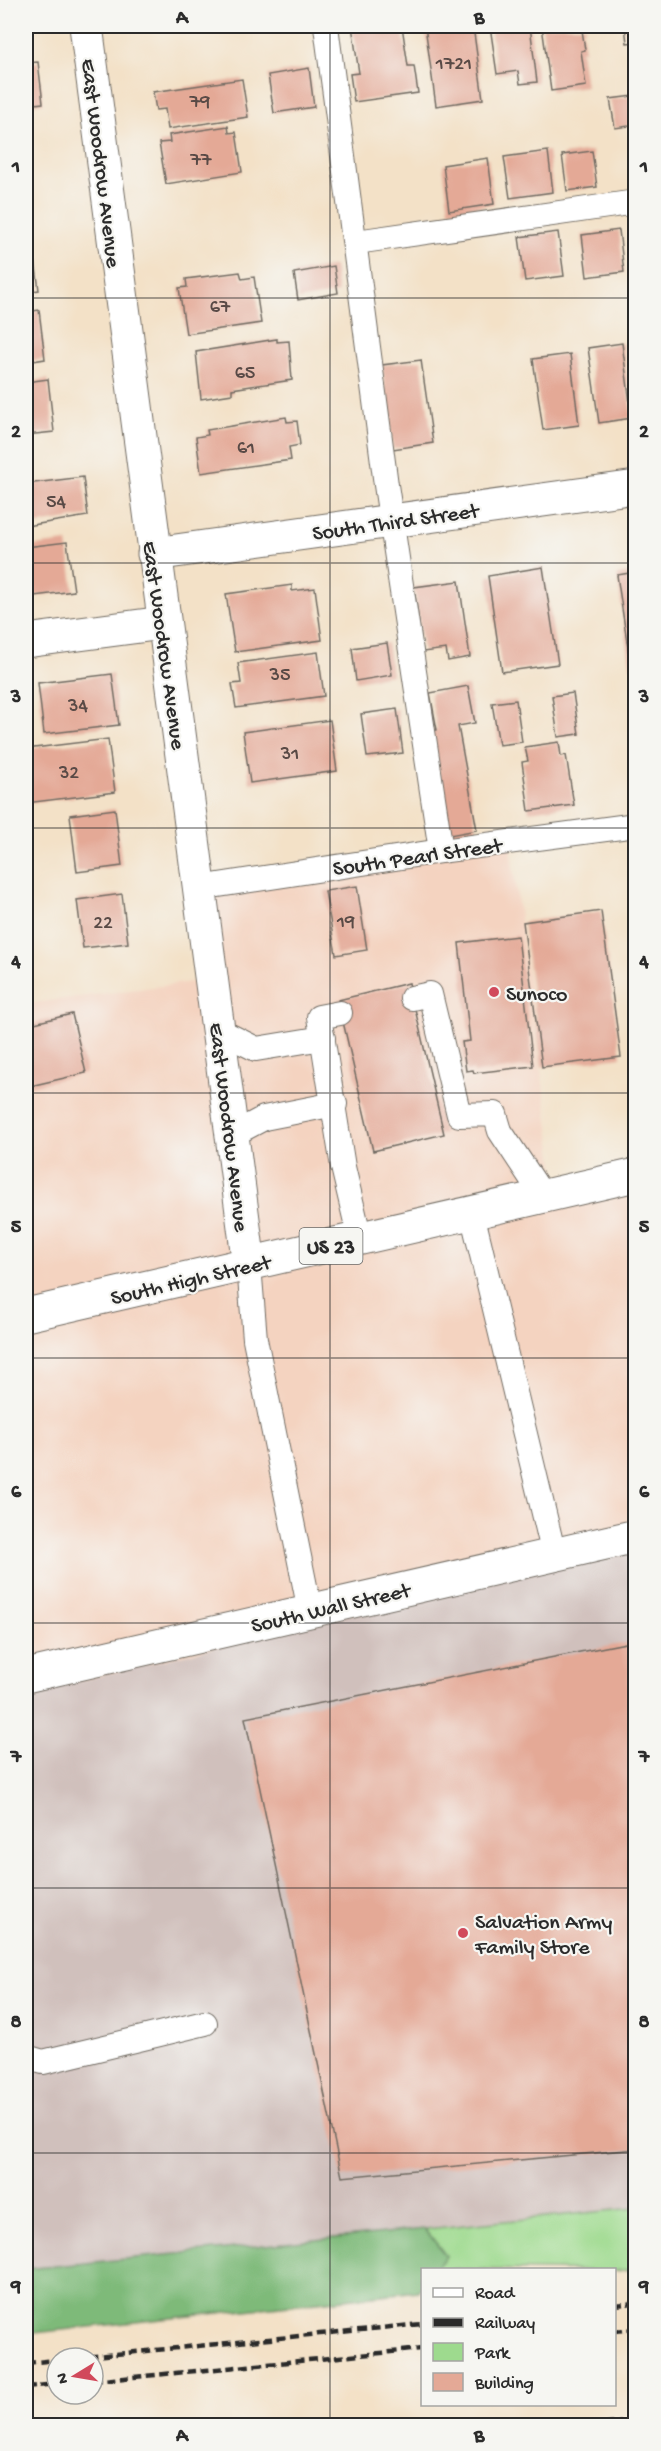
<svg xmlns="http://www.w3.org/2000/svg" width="661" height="2451" viewBox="0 0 661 2451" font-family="'Gochi Hand',sans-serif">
  <rect width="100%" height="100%" fill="#f6f6f2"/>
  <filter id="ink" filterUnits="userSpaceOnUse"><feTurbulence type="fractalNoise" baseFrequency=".0167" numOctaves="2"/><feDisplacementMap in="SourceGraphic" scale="12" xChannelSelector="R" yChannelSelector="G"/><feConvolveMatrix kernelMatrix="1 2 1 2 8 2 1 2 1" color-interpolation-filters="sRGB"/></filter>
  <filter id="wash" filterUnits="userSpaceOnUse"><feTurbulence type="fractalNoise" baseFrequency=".008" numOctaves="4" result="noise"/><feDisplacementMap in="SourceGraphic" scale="24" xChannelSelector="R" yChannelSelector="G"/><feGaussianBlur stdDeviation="1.35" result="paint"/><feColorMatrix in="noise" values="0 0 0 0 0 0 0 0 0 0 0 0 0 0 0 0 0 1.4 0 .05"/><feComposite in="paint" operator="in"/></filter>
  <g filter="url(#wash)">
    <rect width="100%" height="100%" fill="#f3e1c7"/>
    <path fill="#f4d3c0" d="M510,845l47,341 78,-18v375l-609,151v-690l173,-23v-93z"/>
    <path fill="#d0c0bc" d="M635,1543v665l-609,61v-575z"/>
    <path fill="#9eda8e" stroke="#64825c" stroke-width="1.5" d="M635,2208v61l-20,2 -180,-2 11,-13 -21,-27z"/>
    <path fill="#7eba79" stroke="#547252" stroke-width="1.5" d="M425,2229l21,27 -11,13 -13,1v16l-4,5 -392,43v-65z"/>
    <g id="blocks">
      <g fill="#e4a996">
        <path d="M352,26h50l6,40h6l4,27 -64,9 -4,-28 9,-1z"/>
        <path d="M425,26h48l10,73 -47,7z"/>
        <path d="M490,26h40l7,56 -17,2 -2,-13 -21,3z"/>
        <path d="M542,26h42l1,3 -3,1 3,20 -4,1 5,35 -35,5z"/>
        <path d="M625,26h11v16l-9,1z"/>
        <path d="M38,62l5,41 -17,2v-42z"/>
        <path d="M309,68l5,39 -40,6 -6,-38z"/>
        <path d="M242,79l6,38 -80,12 -3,-20 -9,1 -3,-18z"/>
        <path d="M633,96l3,29 -21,3 -5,-29z"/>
        <path d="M228,126l1,7 7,-1 6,40 -76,12 -7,-41 11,-1 -1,-7z"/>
        <path d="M548,151l5,41 -43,6 -6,-41z"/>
        <path d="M592,151l5,36 -30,4 -5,-36z"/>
        <path d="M488,158l6,46 -45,7 -6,-46z"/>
        <path d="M619,230l5,42 -37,5 -5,-42z"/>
        <path d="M558,232l6,44 -39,5 -6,-44z"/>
        <path d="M33,244l6,46 -13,2v-47z"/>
        <path d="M334,266l4,27 -40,7 -4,-27z"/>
        <path d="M240,272l2,7 12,-2 7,46 -75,11 -7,-46 8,-1 -1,-8z"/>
        <path d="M32,309l1,2 6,-1 6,49 -19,3v-52z"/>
        <path d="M277,339v3l12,-1 3,39 -60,9v5l-31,5 -5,-47z"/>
        <path d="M622,343l10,75 -33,5 -11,-75z"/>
        <path d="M570,354l9,71 -36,5 -10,-71z"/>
        <path d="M421,360l12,83 -40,6 -11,-84z"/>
        <path d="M48,379l6,53 -28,3v-53z"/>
        <path d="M286,417l1,5 10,-1 3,24 -11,2 2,13 -90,13 -5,-36 12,-2 -1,-5z"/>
        <path d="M83,477l5,39 -62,10v-42z"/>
        <path d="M67,542l7,49 -48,6v-50z"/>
        <path d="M543,567l15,97 -56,8 -14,-96z"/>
        <path d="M636,572v95l-5,1 -14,-93z"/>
        <path d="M459,581l11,76 -22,4 -2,-12 -23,3 -9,-65z"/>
        <path d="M292,585v6l23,-3 7,52 -87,12 -9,-58z"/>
        <path d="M387,643l5,32 -36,6 -4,-33z"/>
        <path d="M318,652l6,44 -88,12 -4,-24 9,-1 -3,-20z"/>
        <path d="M112,674l7,51 -75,9 -6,-51z"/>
        <path d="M468,686l7,37 -17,3 19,104 -27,5 -19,-104 6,-1 -7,-37z"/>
        <path d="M573,693l6,41 -21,3 -6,-41z"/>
        <path d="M516,700l6,42 -23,3 -7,-42z"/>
        <path d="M397,709l6,44 -36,4 -6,-43z"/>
        <path d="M330,720l7,51 -87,12 -7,-51z"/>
        <path d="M108,739l7,53 -89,11v-54z"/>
        <path d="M559,742l2,14 5,-1 8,50 -45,6 -7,-49 6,-1 -3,-14z"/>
        <path d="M115,809l7,57 -45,6 -7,-57z"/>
        <path d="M357,886l10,64 -31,5 -11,-64z"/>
        <path d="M122,894l6,49 -45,5 -6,-48z"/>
        <path d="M601,911l20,146 -79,10 -19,-145z"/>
        <path d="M518,936l15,130 -59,7 -1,-3 -7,1 -4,-29 8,-1 -11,-98z"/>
        <path d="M409,983l35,151 -71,17 -35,-151z"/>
        <path d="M72,1014l14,59 -60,14v-62z"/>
        <path d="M636,1641v508l-294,28 -97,-459z"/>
      </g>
    </g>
  </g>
  <g filter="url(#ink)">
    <use href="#blocks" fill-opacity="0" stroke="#716b62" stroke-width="1.5"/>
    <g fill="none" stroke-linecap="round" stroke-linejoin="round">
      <g stroke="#716b62" stroke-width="26">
        <g id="service">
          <path d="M326,26l60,459 55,366"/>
          <path d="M356,242l280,-40"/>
          <path d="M199,888l242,-37 195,-26"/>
          <path d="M412,998l18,-4 29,121 36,-1 5,17 43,65"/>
          <path d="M340,1013l-21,4 24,150 17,72"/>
          <path d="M218,1030l38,19 67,-11"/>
          <path d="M232,1135l32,-17 71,-14"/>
          <path d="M472,1213l82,342"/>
          <path d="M249,1265l6,74 55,272"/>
          <path d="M26,2057l17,5 162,-39"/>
        </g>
      </g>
      <g stroke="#716b62" stroke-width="35">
        <g id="minor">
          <path d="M86,26l163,1239"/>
          <path d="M154,554l482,-67"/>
          <path d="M26,641l137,-18"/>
          <path d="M26,1676l610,-140"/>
        </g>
      </g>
      <g stroke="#716b62" stroke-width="35">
        <path id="primary" d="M26,1315l610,-140"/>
      </g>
      <use href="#service" stroke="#fff" stroke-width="24"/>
      <use href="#minor" stroke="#fff" stroke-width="33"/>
      <use href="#primary" stroke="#fff" stroke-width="33"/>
      <g stroke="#2b2b2b" stroke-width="4.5" stroke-dasharray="9 4.5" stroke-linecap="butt">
        <path d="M614,2305l22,-2"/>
        <path d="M614,2331l22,-2"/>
        <path d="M75,2358l347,-34"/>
        <path d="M26,2363l31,-3"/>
        <path d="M93,2381l329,-32"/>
        <path d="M26,2387l31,-3"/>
        <path d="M591,2426l45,-5"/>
      </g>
    </g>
  </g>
  <path fill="none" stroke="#2b2b2b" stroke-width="1.5" stroke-opacity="0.55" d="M330,26v2400M26,298h610M26,563h610M26,828h610M26,1093h610M26,1358h610M26,1623h610M26,1888h610M26,2153h610"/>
  <g fill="#d1495b" stroke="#f6f6f2" stroke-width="2">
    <circle cx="494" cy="992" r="6"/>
    <circle cx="463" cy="1933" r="6"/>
  </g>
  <g text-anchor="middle" stroke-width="4.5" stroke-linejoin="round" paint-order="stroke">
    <g font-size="20" fill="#594a46">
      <text x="454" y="69">1721</text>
      <text x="200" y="107">79</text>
      <text x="201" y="165">77</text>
      <text x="220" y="312">67</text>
      <text x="245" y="378">65</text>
      <text x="246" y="453">61</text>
      <text x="56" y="507">54</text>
      <text x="280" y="680">35</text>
      <text x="78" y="711">34</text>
      <text x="290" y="759">31</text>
      <text x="69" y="778">32</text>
      <text x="346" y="927">19</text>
      <text x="103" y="928">22</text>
    </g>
    <rect fill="#f6f6f2" stroke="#686867" stroke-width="1.5" x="299.5" y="1228" width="63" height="36" rx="4.5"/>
    <g font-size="21" font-weight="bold" fill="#2b2b2b">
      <text x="331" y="1253">US 23</text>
    </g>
    <g font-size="22" fill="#2b2b2b" stroke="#f6f6f2">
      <text transform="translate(103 163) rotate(83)" y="8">East Woodrow Avenue</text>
      <text transform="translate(395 520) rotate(-8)" y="8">South Third Street</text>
      <text transform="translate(166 645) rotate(82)" y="8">East Woodrow Avenue</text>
      <text transform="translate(417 855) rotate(-8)" y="8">South Pearl Street</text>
      <text transform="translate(231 1127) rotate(83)" y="8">East Woodrow Avenue</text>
      <text transform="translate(190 1278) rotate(-13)" y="8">South High Street</text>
      <text transform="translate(330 1606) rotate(-13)" y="8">South Wall Street</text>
    </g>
    <g font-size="22" fill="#2b2b2b" stroke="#f6f6f2" text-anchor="start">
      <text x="506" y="1000">Sunoco</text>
      <text x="475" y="1928">Salvation Army<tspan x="475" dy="25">Family Store</tspan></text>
    </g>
  </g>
  <rect width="661" height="2451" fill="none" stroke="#f6f6f2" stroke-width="66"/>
  <rect x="421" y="2268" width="195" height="138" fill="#f6f6f2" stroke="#a5a5a2" stroke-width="1.5"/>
  <rect x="433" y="2288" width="30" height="9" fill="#ffffff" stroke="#a5a5a2" stroke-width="1.5"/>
  <text x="475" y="2298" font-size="18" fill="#2b2b2b">Road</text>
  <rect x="433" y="2318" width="30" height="9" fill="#2b2b2b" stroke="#a5a5a2" stroke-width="1.5"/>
  <text x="475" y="2328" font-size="18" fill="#2b2b2b">Railway</text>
  <rect x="433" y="2343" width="30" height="18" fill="#9eda8e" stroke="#a5a5a2" stroke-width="1.5"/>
  <text x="475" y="2358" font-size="18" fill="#2b2b2b">Park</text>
  <rect x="433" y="2373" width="30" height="18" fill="#e4a996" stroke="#a5a5a2" stroke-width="1.5"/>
  <text x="475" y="2388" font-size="18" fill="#2b2b2b">Building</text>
  <g transform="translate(75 2376) rotate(259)"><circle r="28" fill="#f6f6f2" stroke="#a5a5a2" stroke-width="1.5"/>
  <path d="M0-4.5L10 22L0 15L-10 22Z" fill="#d1495b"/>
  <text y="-9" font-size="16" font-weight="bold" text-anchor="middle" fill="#2b2b2b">N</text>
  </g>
  <rect x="33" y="33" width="595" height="2385" fill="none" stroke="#2b2b2b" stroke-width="2"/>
  <g font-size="20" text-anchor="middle" font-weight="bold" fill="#2b2b2b">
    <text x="182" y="23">A</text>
    <text x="479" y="23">B</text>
    <text x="16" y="172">1</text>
    <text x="644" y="172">1</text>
    <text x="16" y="437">2</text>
    <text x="644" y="437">2</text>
    <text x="16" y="702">3</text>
    <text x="644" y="702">3</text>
    <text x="16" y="967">4</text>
    <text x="644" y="967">4</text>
    <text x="16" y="1232">5</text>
    <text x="644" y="1232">5</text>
    <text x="16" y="1497">6</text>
    <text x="644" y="1497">6</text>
    <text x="16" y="1762">7</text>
    <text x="644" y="1762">7</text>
    <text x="16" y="2027">8</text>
    <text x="644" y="2027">8</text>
    <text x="16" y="2292">9</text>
    <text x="644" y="2292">9</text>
    <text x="182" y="2441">A</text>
    <text x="479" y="2441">B</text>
  </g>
</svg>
